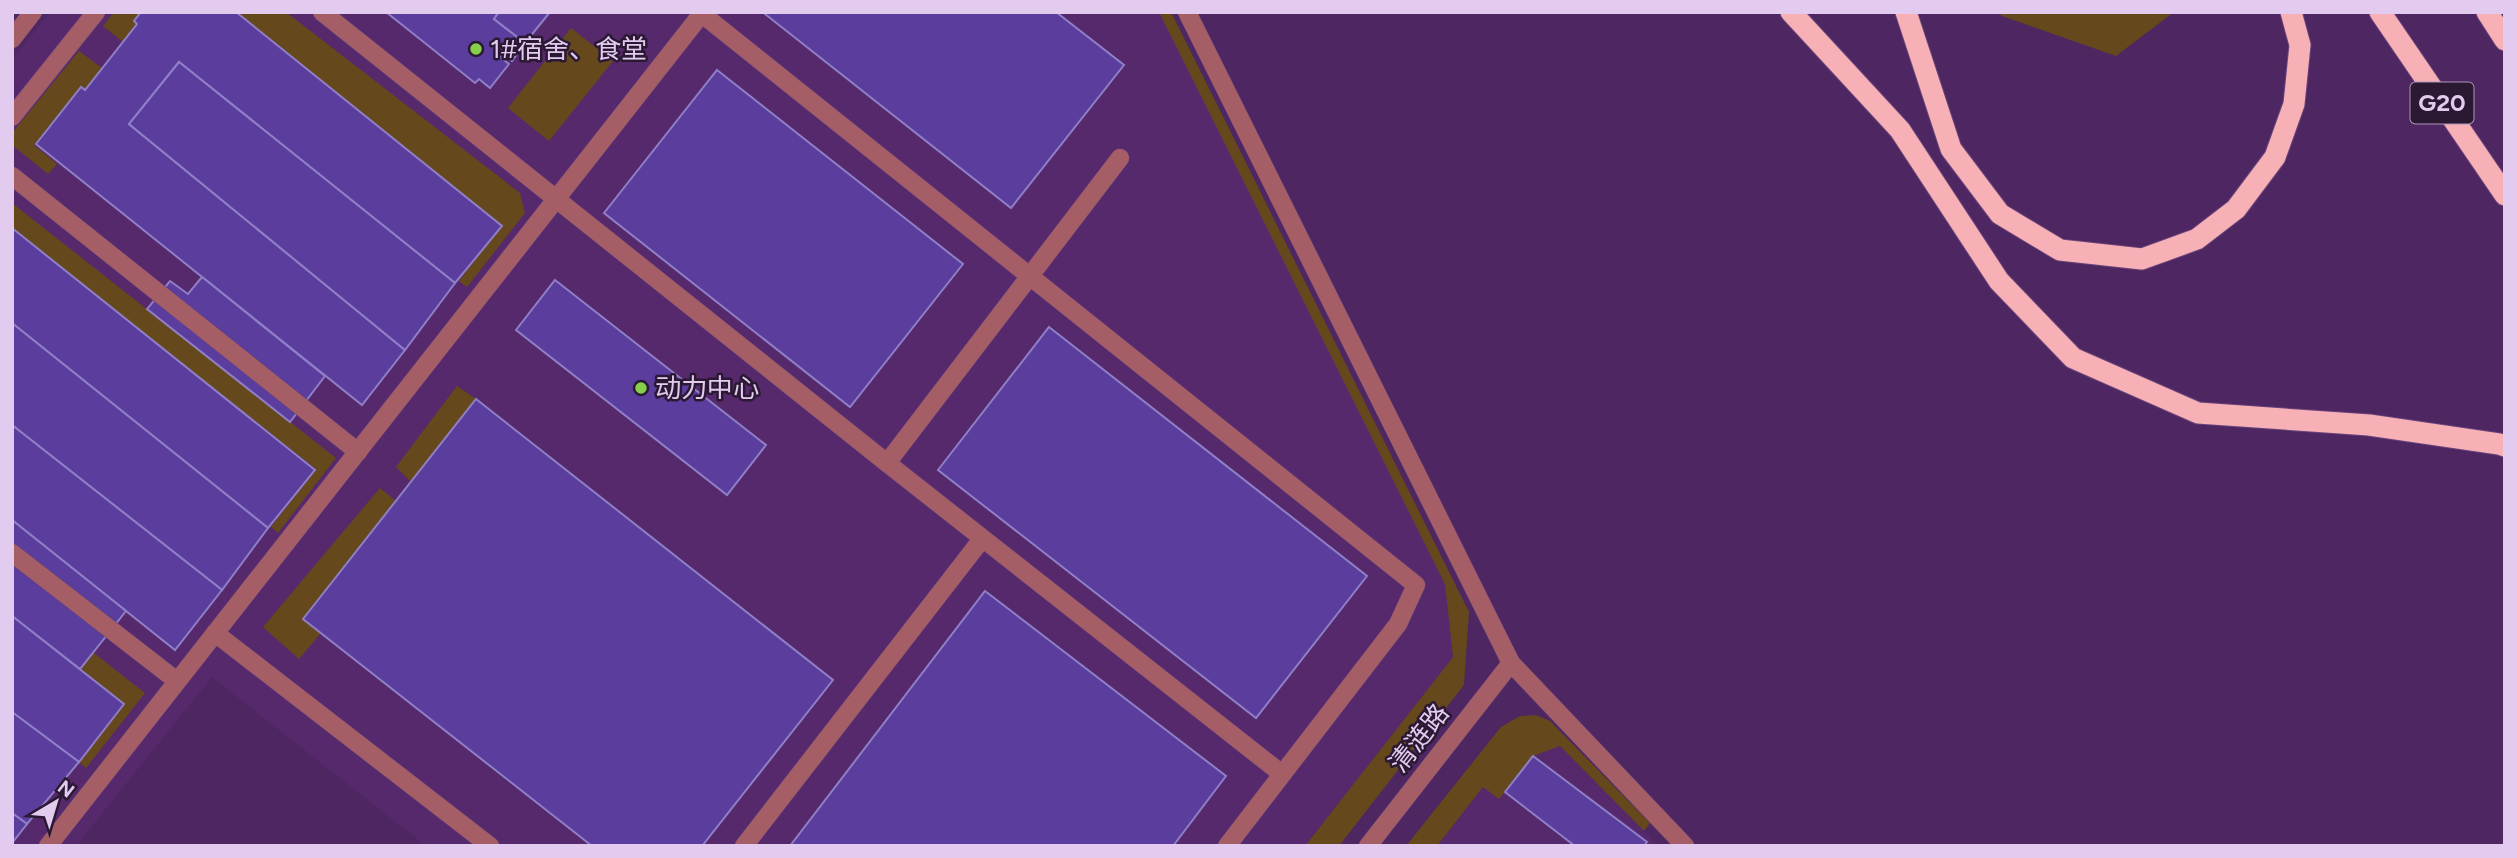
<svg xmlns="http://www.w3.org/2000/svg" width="2517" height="858" viewBox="0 0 2517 858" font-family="Figtree,'Noto Sans SC',sans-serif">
  <rect width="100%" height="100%" fill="#4e2661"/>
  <g fill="#56296c">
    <path d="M50,12h1109l286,571 8,74 -148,189h-879l-214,-169 -136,169h-64v-786z"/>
    <path d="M1520,741h35l103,105h-221z"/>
  </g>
  <g fill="#66481d">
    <path d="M114,12h26l-6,8 3,3 -14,19 -20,-16z"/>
    <path d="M236,12h50l234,181 5,20 -58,74 -8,-6 42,-56z"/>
    <path d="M1159,12h12l298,600 -5,73 -125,161h-34l148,-189 -8,-73z"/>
    <path d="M1998,12h176l-58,44 -114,-40z"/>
    <path d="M571,28l42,33 -64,80 -41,-33z"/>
    <path d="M79,51l23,17 -19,24 -4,-3 -45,56 23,19 -9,10 -36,-29v-12z"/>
    <path d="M12,203l324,255 -58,75 -7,-6 45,-58 -304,-239z"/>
    <path d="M457,386l19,13 -65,83 -15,-15z"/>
    <path d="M380,488l16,13 -75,132 -22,26 -36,-32z"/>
    <path d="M12,589l133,104 -59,75 -7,-6 45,-58 -112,-88z"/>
    <path d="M1536,715l14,6 100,102 -6,8 -84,-85 -27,10 -34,43 -16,-12 -46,59h-31l95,-119 19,-11z"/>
  </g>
  <g fill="#5a3d9d" stroke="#8f7fc7" stroke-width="2">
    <path d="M141,12h95l266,214 -47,57 -276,-221 -50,62 276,226 -43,55 -326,-261 45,-57 4,3 52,-66 -3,-3z"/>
    <path d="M386,12h113l-5,7 31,24 -13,18 -9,-7 -3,3 9,7 -19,24 -11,-9 -4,4z"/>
    <path d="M550,12l-25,31 -31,-24 5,-7z"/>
    <path d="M766,12h290l68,53 -113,143 -246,-194z"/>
    <path d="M179,62l276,221 -50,67 -276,-226z"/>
    <path d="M717,70l246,194 -113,143 -246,-194z"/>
    <path d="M12,228l303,242 -47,58 -256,-205z"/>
    <path d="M202,277l123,99 -35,46 -143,-113 23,-28 18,13z"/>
    <path d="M555,280l211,165 -39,50 -211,-165z"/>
    <path d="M12,323l256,205 -46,62 -210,-165z"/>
    <path d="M1049,327l318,249 -111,142 -318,-248z"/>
    <path d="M476,399l357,281 -131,166h-110l-289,-227z"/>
    <path d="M12,425l210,165 -47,60 -163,-130z"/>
    <path d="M12,520l114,91 -46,58 -68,-53z"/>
    <path d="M985,591l241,185 -53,70h-383z"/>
    <path d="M12,616l112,88 -45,58 -67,-50z"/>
    <path d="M12,712l67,50 -52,62 -15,-11z"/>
    <path d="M1533,756l114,86 -3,4h-69l-70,-54z"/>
    <path d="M12,813l15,11 -15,19z"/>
  </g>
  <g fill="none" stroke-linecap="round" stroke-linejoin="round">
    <g stroke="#69447a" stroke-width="19">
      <g id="minor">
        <path d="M322,12l565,451"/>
        <path d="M1187,12l324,651 174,183"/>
        <path d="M702,14l714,571 -18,39 -171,222"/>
        <path d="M12,39l21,-27"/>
        <path d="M12,117l84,-105"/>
        <path d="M1120,158l-233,305 395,311"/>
        <path d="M12,176l346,276"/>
        <path d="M12,553l165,128"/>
        <path d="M215,633l275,213"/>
        <path d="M48,846l655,-834"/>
        <path d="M744,846l238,-307"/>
        <path d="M1368,846l143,-183"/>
      </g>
    </g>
    <g stroke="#69447a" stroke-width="23">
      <g id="highway">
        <path d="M1791,12l109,118 99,151 74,77 125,55 171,12 130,19 6,2"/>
        <path d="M1906,12l45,137 49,65 60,36 82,9 55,-20 39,-30 39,-52 19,-53 6,-59 -9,-33"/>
        <path d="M2380,12l125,183"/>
        <path d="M2487,12l18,28"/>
      </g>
    </g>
    <use href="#minor" stroke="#a55e66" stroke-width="18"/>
    <use href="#highway" stroke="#f7b0b6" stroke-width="21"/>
  </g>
  <g fill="#87cf4a" stroke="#2b1934" stroke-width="2.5">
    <circle cx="476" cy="49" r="7"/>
    <circle cx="641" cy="388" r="7"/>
  </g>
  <g text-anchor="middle" stroke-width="5" stroke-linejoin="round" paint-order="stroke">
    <rect fill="#2b1934" stroke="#ab96b6" stroke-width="2" x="2410.5" y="82.5" width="63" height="41" rx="5"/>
    <g font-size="24" font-weight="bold" fill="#e2cbee">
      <text x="2442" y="111">G20</text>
    </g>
    <g font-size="26" fill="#e2cbee" stroke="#2b1934" text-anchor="start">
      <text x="490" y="58">1#宿舍、食堂</text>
      <text x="655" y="397">动力中心</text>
    </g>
    <g font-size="26" fill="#e2cbee" stroke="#2b1934">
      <text transform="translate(1419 738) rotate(-52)" y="9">清涟路</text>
    </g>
  </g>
  <rect width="2517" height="858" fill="none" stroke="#e2cbee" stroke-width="28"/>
  <g transform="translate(56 802) rotate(38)" stroke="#2b1934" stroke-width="5" paint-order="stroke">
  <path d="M0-5L12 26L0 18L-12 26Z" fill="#e2cbee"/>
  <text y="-10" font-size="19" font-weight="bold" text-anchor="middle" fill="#e2cbee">N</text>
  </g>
</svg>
